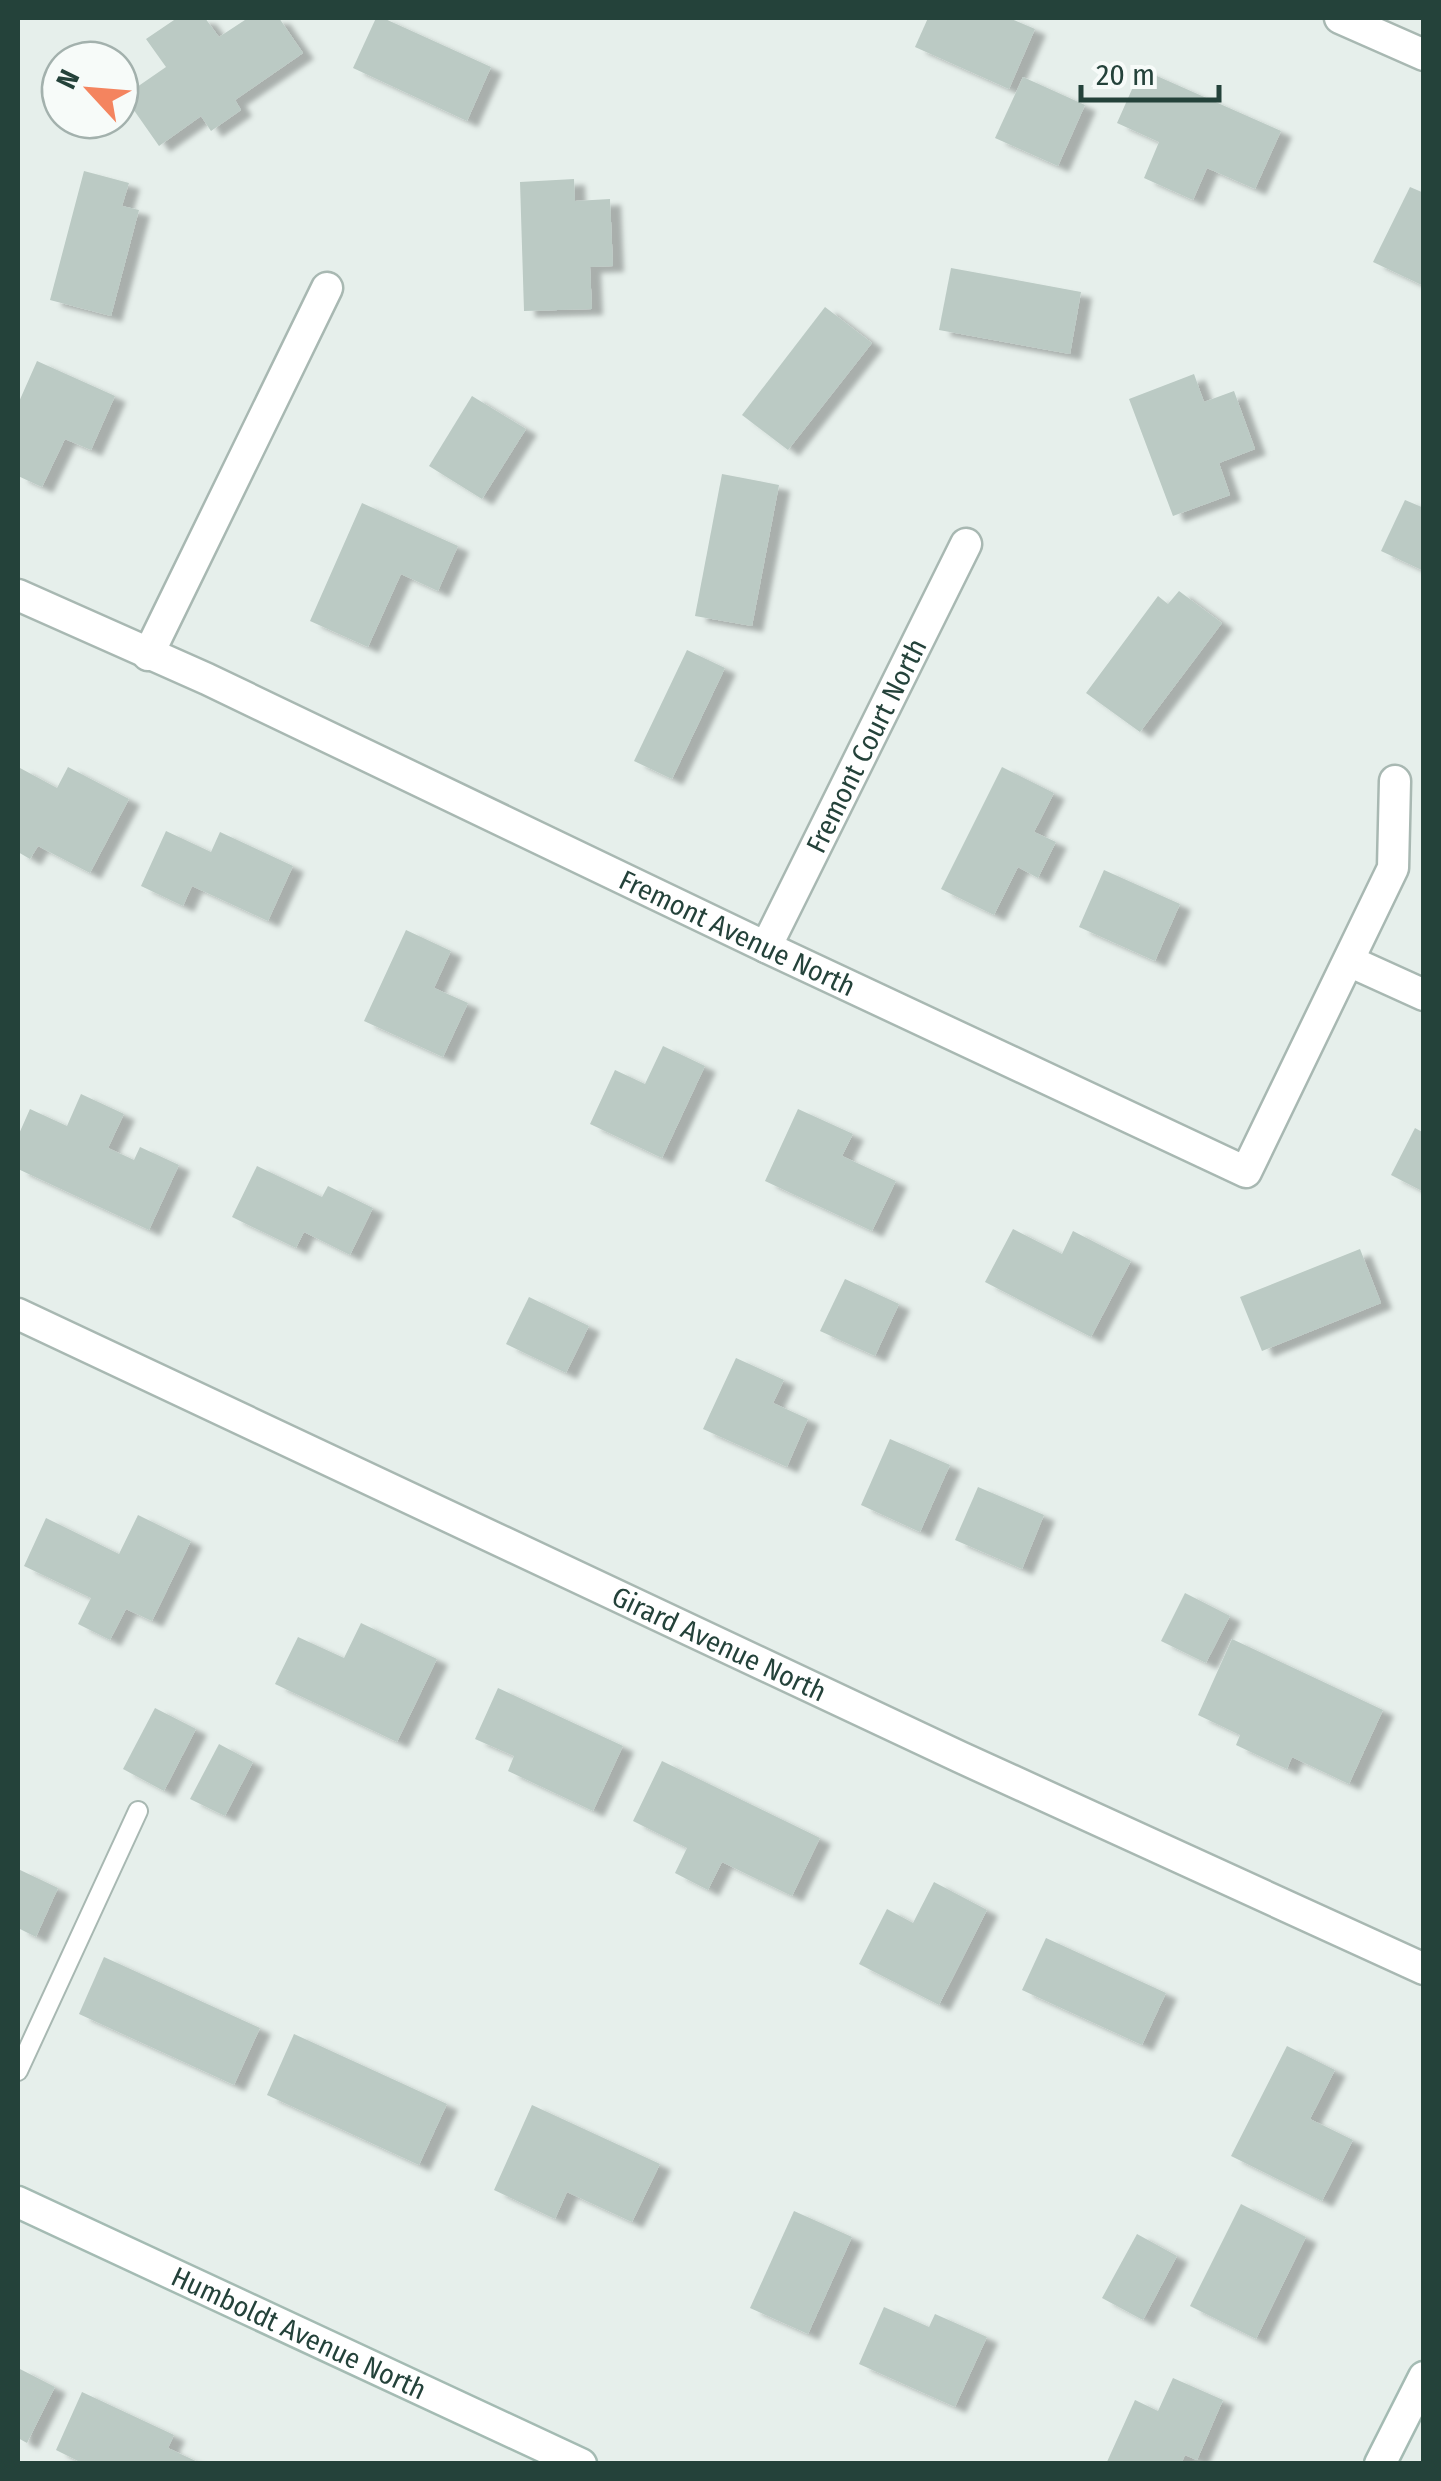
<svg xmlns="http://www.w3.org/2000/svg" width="1441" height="2481" viewBox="0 0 1441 2481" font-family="'Fira Sans Condensed',sans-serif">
  <defs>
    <filter id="shadow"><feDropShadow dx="11" dy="6" stdDeviation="2.5" flood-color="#0004"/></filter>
  </defs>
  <rect width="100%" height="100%" fill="#e6efeb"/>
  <g fill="#bbcac4" filter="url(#shadow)">
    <path d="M177,18h28l14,19 29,-19h31l24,35 -68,47 6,10 -30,21 -10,-15 -42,30 -35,-50 42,-29 -20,-28z"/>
    <path d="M376,18h7l108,49 -24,54 -114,-53z"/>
    <path d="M928,18h81l26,11 -26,60 -94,-42z"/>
    <path d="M1141,69l140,62 -26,58 -48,-21 -14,32 -49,-22 15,-36 -42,-19z"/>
    <path d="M1023,77l62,28 -27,61 -63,-28z"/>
    <path d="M84,171l45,12 -7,23 17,4 -28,106 -61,-16z"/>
    <path d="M574,179l1,22 35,-2 3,67 -23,1 2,42 -68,2 -4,-129z"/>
    <path d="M1410,187l14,6v93l-51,-24z"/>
    <path d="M951,268l130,24 -11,62 -131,-24z"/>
    <path d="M825,307l47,36 -84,107 -46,-35z"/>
    <path d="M37,361l78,35 -24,54 -26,-11 -23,48 -24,-11v-72z"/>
    <path d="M1194,374l10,28 30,-11 21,58 -36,14 11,32 -57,21 -44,-117z"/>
    <path d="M472,396l54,33 -44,70 -53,-33z"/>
    <path d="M722,474l57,11 -27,141 -57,-10z"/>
    <path d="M1405,500l19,8v63l-43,-20z"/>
    <path d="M362,503l96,43 -20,45 -37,-17 -33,73 -58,-26z"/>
    <path d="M1179,591l43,32 -82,109 -54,-39 72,-97 10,8z"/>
    <path d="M687,650l38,18 -53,111 -38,-18z"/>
    <path d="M68,767l61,32 -39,74 -52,-27 -8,13 -12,-7v-80l2,-4 37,20z"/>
    <path d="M1002,767l52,26 -20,39 22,10 -18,36 -20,-11 -24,48 -53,-26z"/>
    <path d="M166,831l45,21 9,-20 73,34 -25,55 -76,-35 -9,20 -42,-20z"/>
    <path d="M1104,870l76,34 -25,57 -76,-34z"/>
    <path d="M406,930l45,21 -17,37 34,15 -25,54 -79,-36z"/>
    <path d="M663,1046l42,20 -43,92 -72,-34 25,-54 30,14z"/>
    <path d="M81,1094l43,20 -16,34 26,12 6,-13 39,18 -30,65 -131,-61v-33l12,-27 37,17z"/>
    <path d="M798,1109l55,25 -11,22 54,25 -24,50 -107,-50z"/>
    <path d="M1415,1128l9,5v59l-33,-17z"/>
    <path d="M257,1166l65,31 6,-11 45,22 -23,47 -46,-23 -8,16 -64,-31z"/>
    <path d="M1013,1229l49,25 11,-23 58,30 -40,76 -106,-55z"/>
    <path d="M1360,1249l21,54 -119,48 -22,-54z"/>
    <path d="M845,1279l54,25 -24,52 -55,-25z"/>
    <path d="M529,1297l60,29 -23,47 -60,-29z"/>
    <path d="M736,1358l48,22 -11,23 35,16 -21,48 -84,-38z"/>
    <path d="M890,1439l60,26 -30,67 -59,-27z"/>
    <path d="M978,1487l66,28 -22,54 -67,-29z"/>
    <path d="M138,1515l53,26 -39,80 -26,-12 -16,31 -32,-16 13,-26 -67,-32 22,-48 73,36z"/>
    <path d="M1185,1593l45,23 -24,47 -45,-22z"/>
    <path d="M361,1623l76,36 -40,83 -122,-58 23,-47 46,21z"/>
    <path d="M1232,1639l151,71 -34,74 -57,-27 -5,12 -51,-24 4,-10 -42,-20z"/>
    <path d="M498,1688l125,58 -30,65 -85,-40 6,-15 -39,-17z"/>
    <path d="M155,1708l41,21 -32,62 -41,-22z"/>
    <path d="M219,1744l34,18 -28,54 -35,-17z"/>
    <path d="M662,1761l158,77 -28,58 -70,-34 -14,28 -33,-17 12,-25 -54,-27z"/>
    <path d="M18,1869l40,19 -22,49 -18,-9z"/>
    <path d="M934,1882l53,28 -48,95 -80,-41 28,-55 26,14z"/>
    <path d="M1046,1938l120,55 -24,52 -120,-55z"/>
    <path d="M104,1957l156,71 -26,57 -155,-71z"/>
    <path d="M294,2034l153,70 -28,61 -152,-70z"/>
    <path d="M1287,2046l48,24 -25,49 43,21 -31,61 -91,-45z"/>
    <path d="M532,2105l128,59 -28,58 -65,-30 -12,27 -61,-29z"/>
    <path d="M1241,2204l65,33 -50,102 -66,-33z"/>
    <path d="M794,2211l58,26 -44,97 -58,-26z"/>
    <path d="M1137,2234l40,22 -34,64 -41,-22z"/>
    <path d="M884,2307l45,20 6,-13 52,23 -32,70 -96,-43z"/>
    <path d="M18,2368l37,19 -28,56 -9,-5z"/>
    <path d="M1173,2378l50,22 -26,60 -12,-5 -4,9h-75l29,-64 23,11z"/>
    <path d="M82,2392l92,43 -6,13 34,16h-118l-28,-14z"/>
  </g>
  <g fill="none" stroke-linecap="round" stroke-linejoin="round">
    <g stroke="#a8b8b2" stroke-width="22">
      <path id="lane" d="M18,2071l120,-260"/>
    </g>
    <g stroke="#a8b8b2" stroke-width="35">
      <g id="street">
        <path d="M1340,18l84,37"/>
        <path id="s1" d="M18,595l189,84 559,268 480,225 147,-304 2,-87"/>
        <path d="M148,655l179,-367"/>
        <path id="s2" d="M766,947l200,-403"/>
        <path d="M1349,961l75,34"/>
        <path id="s3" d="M18,1314l942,443 464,212"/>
      </g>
    </g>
    <g stroke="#a4bbb3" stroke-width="35">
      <g id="secondary">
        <path id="s4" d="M18,2202l563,262"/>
        <path d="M1380,2464l44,-87"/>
      </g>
    </g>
    <use href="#lane" stroke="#fff" stroke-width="18"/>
    <use href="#street" stroke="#fff" stroke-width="30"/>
    <use href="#secondary" stroke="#fff" stroke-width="30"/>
  </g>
  <g text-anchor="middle" stroke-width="8" stroke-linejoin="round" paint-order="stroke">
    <g font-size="28" fill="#24423a" stroke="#f7fbf9">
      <text dy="10" stroke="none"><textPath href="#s2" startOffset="225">Fremont Court North</textPath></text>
      <text dy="10" stroke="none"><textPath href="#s1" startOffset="795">Fremont Avenue North</textPath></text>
      <text dy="10" stroke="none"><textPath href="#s3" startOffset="775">Girard Avenue North</textPath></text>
      <text dy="10" stroke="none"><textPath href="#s4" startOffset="310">Humboldt Avenue North</textPath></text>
    </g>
  </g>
  <rect width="1441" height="2481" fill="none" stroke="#24423a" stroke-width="40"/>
  <g transform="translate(90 90) rotate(296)"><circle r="48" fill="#f7fbf9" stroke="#a3b1ad" stroke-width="2.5"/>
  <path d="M0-8L18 38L0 25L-18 38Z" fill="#f4845f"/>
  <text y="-15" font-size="28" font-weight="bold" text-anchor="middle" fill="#24423a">N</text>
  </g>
  <path d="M1081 85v15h138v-15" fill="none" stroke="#24423a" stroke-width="5"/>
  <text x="1096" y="85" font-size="30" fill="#24423a" stroke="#f7fbf9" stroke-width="8" paint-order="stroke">20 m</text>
</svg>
